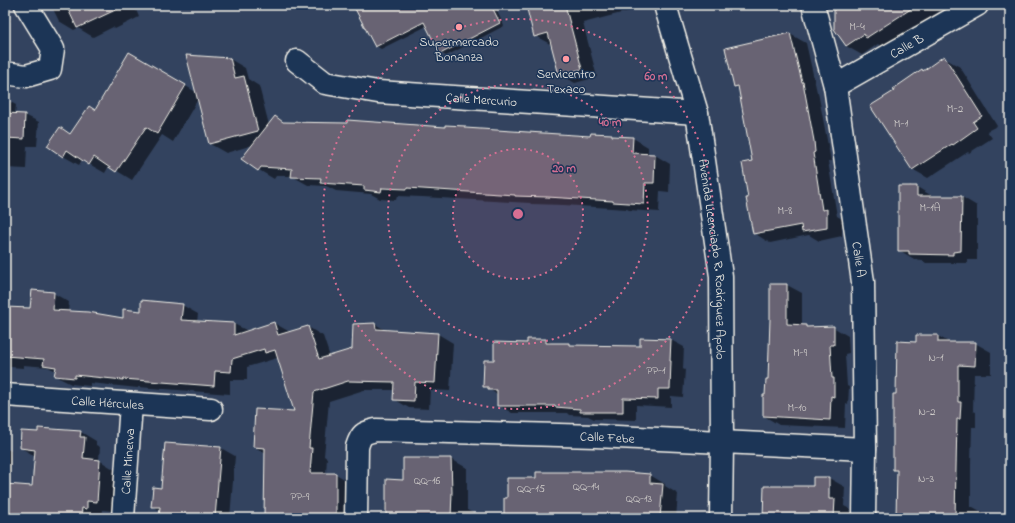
<svg xmlns="http://www.w3.org/2000/svg" width="1015" height="523" viewBox="0 0 1015 523" font-family="'Indie Flower',sans-serif">
  <rect width="100%" height="100%" fill="#33435f"/>
  <filter id="ink" filterUnits="userSpaceOnUse"><feTurbulence type="fractalNoise" baseFrequency=".025" numOctaves="2"/><feDisplacementMap in="SourceGraphic" scale="8" xChannelSelector="R" yChannelSelector="G"/><feConvolveMatrix kernelMatrix="1 2 1 2 8 2 1 2 1" color-interpolation-filters="sRGB"/></filter>
  <g filter="url(#ink)">
    <g fill="#0007" fill-rule="evenodd">
      <path d="M51,5h83l5,12 -24,12 -2,-2 -20,10 -15,-9 -4,2 -15,-9z"/>
      <path d="M355,5h139l10,21 -58,30 -5,-3 -14,-27 -46,23 -5,-3z"/>
      <path d="M527,5h100l2,6 -46,12 14,54 -22,6 -16,-9 -7,-29 -17,-9z"/>
      <path d="M835,5h121l-12,8 -4,-2 -24,16 -2,-1 -32,21 -4,-3 -16,11 -16,-9z"/>
      <path d="M5,11l6,10 -6,3z"/>
      <path d="M790,34l16,9 11,49h1l13,69h-3l9,55 5,3v17l-23,5 -10,-6 -39,8 -16,-10 -5,-34 5,-37 -15,-73 -4,-3z"/>
      <path d="M129,53l67,39 34,-33 15,9 3,11 11,7 10,39 7,-8 9,6 161,5 19,-1 3,2 123,8 20,-2 3,2 19,1 15,9v8h7l15,9 -1,28 -9,-1 -1,21 -30,-2 -2,-1 -64,-4 -32,-1 -1,-1 -108,-6 -25,-1 -1,4 -16,-1 -9,-5 -35,-3 -10,-5 -18,-1 -16,-9h-16l-2,3 -15,-9 -6,-25 -27,8 -16,-9 -12,-45 -25,43 -11,-7 -30,45 -23,-14 -4,7 -23,-13 -3,5 -16,-9 8,-21 24,-24z"/>
      <path d="M944,58l16,9 37,59 -10,5 5,7 -23,15 -1,-1 -40,26 -16,-9 -17,-78 28,-20h1z"/>
      <path d="M5,99l11,6 -1,9 10,1 14,7 -2,24h-10l-1,23 -21,-1z"/>
      <path d="M917,187l15,9 30,1 15,9v54h-9v3h-42l-5,-3 -7,-1 -15,-9z"/>
      <path d="M787,285l15,8v33h4l4,2 23,-1 15,9 1,17 -4,1 2,32 2,1 -1,18 -2,-1 -1,24 -66,-3 -15,-9 2,-20z"/>
      <path d="M53,293l16,9 -1,10 56,7 18,-6 40,-8 16,9 -1,8 37,2 14,7 26,-8 16,9 18,-5 15,9 7,21 23,-7 22,-26 12,7 51,3 15,9 -3,48 -20,-1 -1,19 -20,-1 -15,-9v-9h-30l-35,11 -5,55 3,2 -1,16h10l15,9v35h-86l1,-64 -12,-7 42,-34 -17,-54 -2,-1 -30,9v13h-17v14l-92,-7v1l-48,-5v3l-19,-2 -16,-8 1,-5 -8,-4 -25,-2v3l-13,-1 -1,15h-4v-74l26,1z"/>
      <path d="M917,336h21l12,7h25l16,9v22h-17l-1,37 3,1v15h-4l-1,37v43h2l16,9v2h-93l2,-46 -4,-3 3,-74 20,-52z"/>
      <path d="M546,340l7,4h16l3,2 69,1 30,-7 13,7 -1,22 2,1 -2,27 -12,-1v11l-35,-2v15l-42,-1 -6,-3 -19,-1 -2,-2h-55l-14,-8v-10l-14,-9 11,-25 33,-17z"/>
      <path d="M81,432l15,9v4l4,2 -1,13 16,10 -2,41 -10,-1 -1,7h-4v1h-93v-70l6,3 -2,34 24,2 2,-31 -14,-8 18,-15z"/>
      <path d="M166,444l55,4 14,8 -5,62h-70l1,-7 -9,-5 10,-17z"/>
      <path d="M404,459h47l16,9v42l6,3v5h-87l-1,-13h2l17,-24z"/>
      <path d="M650,475l15,9v2l13,8 -2,24h-171l3,-19 29,-20z"/>
      <path d="M829,478l16,9 -1,19 6,3v9h-86zM828,485h2v9h-2z"/>
    </g>
    <g fill="#676373" stroke="#f4f1e8">
      <path d="M66,5h60l-49,23z"/>
      <path d="M353,5h138l9,18 -60,31 -16,-32 -49,25z"/>
      <path d="M526,5h39l17,64 -23,6 -11,-42 -14,4z"/>
      <path d="M834,5h83l-51,33 -2,-4 -18,12 -12,-17z"/>
      <path d="M790,33l12,49h1l11,59 1,11 -2,1 9,57 5,-1v19l-25,4 -1,-7 -48,9 -7,-36h2l-6,-35 10,-2 -14,-75 -4,1 -9,-39z"/>
      <path d="M129,52l57,33 -29,49 -11,-7 -30,45 -22,-15 -5,8 -22,-15 -4,7 -16,-11 13,-19 10,7 19,-28 6,4z"/>
      <path d="M186,55l44,3 5,20 9,-2 14,55 -49,13z"/>
      <path d="M944,56l38,60 -9,6 4,6 -24,17 -1,-1 -40,26 -42,-64 24,-15 -1,-2 29,-20 1,2z"/>
      <path d="M5,113l20,1 -1,25 -19,-1z"/>
      <path d="M275,116l8,6 64,1v-3l98,7v-2l20,1v2l125,8 1,-3 21,1v2l21,1 -1,16 23,1 -1,29h-9l-1,21 -31,-2v-1l-66,-4 -32,-1v-1l-108,-7v1l-25,-1 -1,4 -17,-2v-4l-44,-3 1,-5 -30,-1 1,-8 -31,-2 -3,4 -17,-12z"/>
      <path d="M898,186h19v10h45l-1,55 -8,1v3l-44,-1v-3h-11z"/>
      <path d="M770,284h17v40l19,1v2l28,-1v19h-4l2,33h2v19l-3,-1 -1,24 -67,-4v-21h2l1,-16h2l2,-60z"/>
      <path d="M32,290l22,2 -1,18 35,2 35,6v-9l18,2v-11l42,4 -2,16 53,3v12l40,-13 4,13 30,-9 11,33 33,-10 1,-25 22,-1 1,6 62,4 -3,50 -20,-1 -1,19 -21,-1 1,-18 -46,-1 -34,11 -5,56h3l-2,25h26v45h-72l1,-70 -12,-1 2,-38 39,2 -19,-61 -10,3 -1,-4 -32,10 -1,13 -16,-1 -1,15 -91,-7v1l-48,-5v3l-21,-2 2,-9 -13,-2 1,-6 -39,-3v-49l25,1z"/>
      <path d="M916,335h22v7h38l-1,24 -17,-1v37h3l-1,17h-3l-2,99h-59l1,-48h-4v-76h3l1,-53 19,1z"/>
      <path d="M640,338l31,1 -1,22h1l-1,28h-12v10l-35,-1v14h-43v-3l-25,-2v-1h-58v-16h-9v-3h-5l1,-27h10v-18l33,1v-4h19v4h23v2l71,1z"/>
      <path d="M38,428l43,3 -1,6h5l-2,21 17,2 -3,42 -10,-1v8l-5,-1 -1,10h-50v-2l-26,-2v-30l27,2 3,-36 -15,-2 1,-17 17,1z"/>
      <path d="M165,443l56,4 -6,71h-56l1,-11h-9l2,-20 8,1z"/>
      <path d="M403,458h48l1,34 -1,26h-65v-39l17,1z"/>
      <path d="M536,472h89l25,2v9l13,1 -3,34h-156v-20h3v-20h29z"/>
      <path d="M813,477h16v22h6l-1,19h-71l1,-32h49z"/>
    </g>
    <g fill="none" stroke-linecap="round" stroke-linejoin="round">
      <g stroke="#f4f1e8" stroke-width="25">
        <g id="minor">
          <path id="s1" d="M665,5l32,108 24,163 1,166 -1,76"/>
          <path id="s2" d="M813,5l22,81 28,196 2,167 -1,69"/>
          <path id="s3" d="M297,61l28,22 53,9 319,21"/>
          <path d="M5,73l21,3 24,-7 3,-20 -27,-44"/>
          <path id="s4" d="M835,86l142,-81"/>
          <path id="s5" d="M5,395l206,14"/>
          <path id="s6" d="M123,518l8,-114"/>
          <path id="s7" d="M356,518l1,-71c4,-13 6,-14 19,-17l220,6 269,13"/>
        </g>
      </g>
      <use href="#minor" stroke="#1d3557" stroke-width="22"/>
    </g>
  </g>
  <circle cx="518" cy="214" r="65" fill="#d66f93" fill-opacity=".12"/>
  <g fill="none" stroke="#d66f93" stroke-width="2" stroke-dasharray="2 4">
    <circle cx="518" cy="214" r="65"/>
    <circle cx="518" cy="214" r="130"/>
    <circle cx="518" cy="214" r="195"/>
  </g>
  <g fill="#ff9aa2" stroke="#1d3557" stroke-width="1.5">
    <circle cx="459" cy="27" r="4"/>
    <circle cx="566" cy="59" r="4"/>
  </g>
  <g text-anchor="middle" stroke-width="3" stroke-linejoin="round" paint-order="stroke">
    <g font-size="11" fill="#d1cecb">
      <text x="857" y="30">M-4</text>
      <text x="955" y="112">M-2</text>
      <text x="901" y="127">M-1</text>
      <text x="930" y="211">M-1A</text>
      <text x="785" y="214">M-8</text>
      <text x="800" y="356">M-9</text>
      <text x="936" y="361">N-1</text>
      <text x="656" y="374">PP-1</text>
      <text x="797" y="411">M-10</text>
      <text x="927" y="415">N-2</text>
      <text x="926" y="482">N-3</text>
      <text x="427" y="484">QQ-16</text>
      <text x="586" y="490">QQ-14</text>
      <text x="531" y="492">QQ-15</text>
      <text x="300" y="500">PP-9</text>
      <text x="639" y="502">QQ-13</text>
    </g>
    <g font-size="13" fill="#f4f1e8" stroke="#1d3557">
      <text x="459" y="46">Supermercado<tspan x="459" dy="15">Bonanza</tspan></text>
      <text x="566" y="78">Servicentro<tspan x="566" dy="15">Texaco</tspan></text>
    </g>
    <g font-size="13" fill="#f4f1e8" stroke="#1d3557">
      <text dy="5" stroke="none"><textPath href="#s4" startOffset="82">Calle B</textPath></text>
      <text dy="5" stroke="none"><textPath href="#s3" startOffset="193">Calle Mercurio</textPath></text>
      <text dy="5" stroke="none"><textPath href="#s1" startOffset="260">Avenida Licenciado R. Rodríguez Apolo</textPath></text>
      <text dy="5" stroke="none"><textPath href="#s2" startOffset="259">Calle A</textPath></text>
      <text dy="5" stroke="none"><textPath href="#s5" startOffset="103">Calle Hércules</textPath></text>
      <text dy="5" stroke="none"><textPath href="#s7" startOffset="330">Calle Febe</textPath></text>
      <text dy="5" stroke="none"><textPath href="#s6" startOffset="57">Calle Minerva</textPath></text>
    </g>
  </g>
  <circle cx="518" cy="214" r="6" fill="#d66f93" stroke="#1d3557" stroke-width="2"/>
  <g font-size="12" text-anchor="middle" font-weight="bold" fill="#d66f93" stroke="#1d3557" stroke-width="3" stroke-linejoin="round" paint-order="stroke">
    <text x="656" y="80">60 m</text>
    <text x="610" y="126">40 m</text>
    <text x="564" y="172">20 m</text>
  </g>
  <rect width="1015" height="523" fill="none" stroke="#1d3557" stroke-width="20"/>
  <rect x="10" y="10" width="995" height="503" fill="none" stroke="#f4f1e8" stroke-width="1.5" filter="url(#ink)"/>
</svg>
